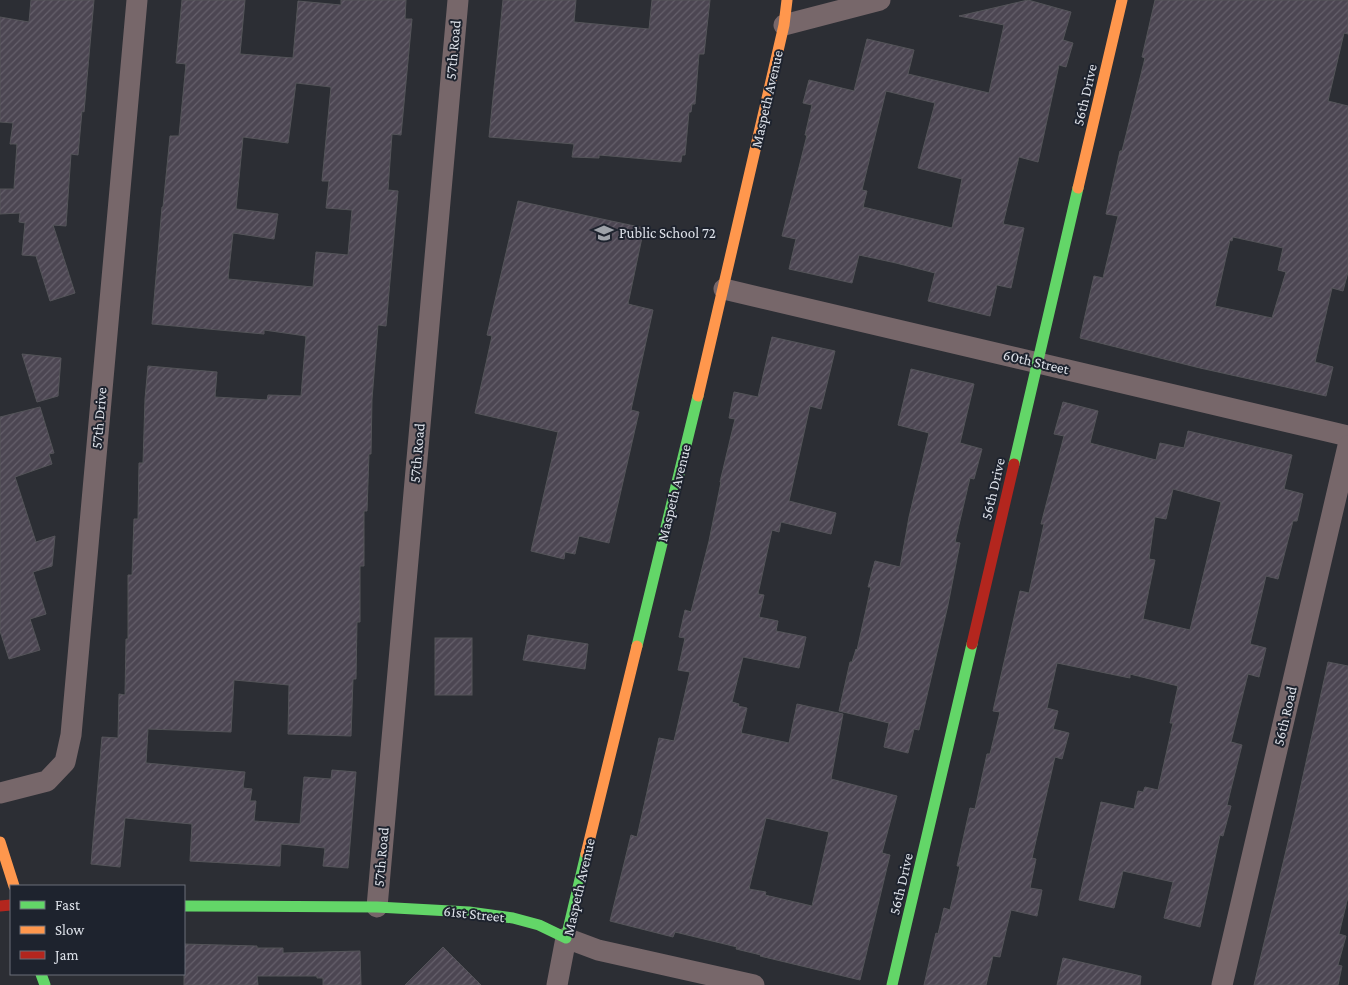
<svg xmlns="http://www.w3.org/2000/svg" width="1348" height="985" viewBox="0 0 1348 985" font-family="'Crimson Pro',serif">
  <defs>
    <pattern id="building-hatch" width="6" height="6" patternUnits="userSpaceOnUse" patternTransform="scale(1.25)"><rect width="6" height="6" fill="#4c4652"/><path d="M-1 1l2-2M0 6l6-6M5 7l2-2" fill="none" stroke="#65606b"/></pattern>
  </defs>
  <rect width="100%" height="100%" fill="#2c2e34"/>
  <g fill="url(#building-hatch)" stroke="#545459" fill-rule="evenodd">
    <path d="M31,0h63l-10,112 -2,-1 -4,44 -7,-1 -5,72 -13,-1 22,68 -25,8 -14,-45 -14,-1 3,-32 -6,-1 1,-9 -20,1v-25h14l3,-45h-7l3,-21 -13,-1v-105l29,5z"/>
    <path d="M182,0h63l-5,54 53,4 5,-57 43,4v-5h65l-1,19h7l-11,116 -9,-1 -4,56 10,1 -12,135 -8,-1 -6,74 -1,55h-2l-2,57h-3v55h-4v56h-3l-1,57h-3l-2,57 -63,-2 1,-49 -55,-5 -3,52 -83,-3 -2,34 99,9 -2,16 9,1 -2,12h6l-2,20 46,3 4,-47 27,2 1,-9 24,2 -8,96 -25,-2 2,-18 -44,-4 -1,22 -90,-5 2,-37 -67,-6 -5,49 -29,-3 11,-127 16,1 1,-44 6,1 1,-56h2v-64h4l2,-56h4l1,-56h4l2,-64 3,-33 69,6 -2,25 52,3 1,-5 33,1 5,-60 -42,-6v4l-112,-10 10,-117h1l7,-71h9l7,-72 -10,-1zM296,83l35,4 -9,94h7l-3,27 26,2 -4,45 -32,-3 -3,35 -85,-8 5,-46 41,6 4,-25 -42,-5 7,-72 45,6z"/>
    <path d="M503,0h73l-2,22 75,7 3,-29h58l-6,54h-5l-4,50h-3l-1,8h-2l-4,43h-3l-1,7 -82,-7v3l-27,-1 2,-13 -85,-7z"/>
    <path d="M1028,0l43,12 -8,28 10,3 -7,24 -7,-2 -21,97 -19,-5 -16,67 21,4 -13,60 -14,-3 -7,31 -62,-15 7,-28 -39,-10 -37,-8 -7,28 -63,-14 7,-30 -14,-3 25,-101h-2l7,-30 -9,-2 6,-23 45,11 13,-52 47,11 -6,24 81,19 15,-68 -45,-9zM886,91l49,12 -17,65 44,11 -10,49 -89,-21 4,-16 -5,-1z"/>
    <path d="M1155,0h193v34l-4,-1 -16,68 20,5v166l-5,19 -11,-3 -17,74 18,5 -7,29 -126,-28 -120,-30 14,-62 9,2 15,-62 -12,-2 14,-63h2l23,-93 -3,-1zM1233,237l50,11 -5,22 8,2 -14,46 -57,-12 15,-66 2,1z"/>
    <path d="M518,201l126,27 -16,76 25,6 -22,100 8,2 -30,131 -30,-7 -4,18 -10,-2 -1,7 -33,-8 27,-119 -83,-19 17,-77 -5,-1z"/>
    <path d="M772,337l63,14 -14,58 -11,-3 -21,95 47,12 -5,21 -50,-12 -2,10 -7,-2 -14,64 6,1 -5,22 19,4 -2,10 30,6 -7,31 -56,-11 -11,45 7,2 -1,2 9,2 -6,25 48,10 8,-39 46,10 -12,65 66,17 -15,57 8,2 -30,125 -100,-24 1,-1 -25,-6 1,-2 -62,-15 -2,5 -63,-16 21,-86 6,2 22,-99 15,3 16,-69 -12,-2 7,-32 -6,-1 6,-27 6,2 18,-71 12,-59h-1l15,-63 -6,-1 5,-26 24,5zM766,818l63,14 -17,74 -47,-11 1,-3 -17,-3z"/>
    <path d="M22,354l39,4 -3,38 -21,6z"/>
    <path d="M911,369l63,15 -14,59 22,6 -8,30 -4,-1 -15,64 5,1 -12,62 -29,125 -5,-1 -6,24 -24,-6 5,-24 -50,-12 11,-49h2l4,-13 1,1 14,-63h-3l7,-26 25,6 9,-50 20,-84 -31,-8z"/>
    <path d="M1063,402l35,9 -8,32 66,17 4,-17 24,5 4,-17 104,24 -8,34 19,5 -6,27h-4l-15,58 -12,-3 -16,68 16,4 -7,29 -11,-3 -17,68 11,3 -15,60 4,1 -8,30 -3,-1 -20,92 -36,-9 9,-36 -50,-11 -9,37 -35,-8 22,-98 33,7 4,-18 5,1 2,-5 13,3 15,-67h-3l8,-37 -48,-12v4l-73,-15 -10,45 11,3 -5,18 16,4 -7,26 -7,-2 -23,101 4,1 -6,29 12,2 -5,26 -26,-6 -11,47 -7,-1 -7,29h-62l12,-52 2,1 6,-26 6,2 10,-44h-3l13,-58 5,1 12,-55h3l10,-42 -7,-1 27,-120 9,2 15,-69h-3l23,-88 -10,-2zM1173,489l48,13 -31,128 -47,-11 12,-59 -6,-1 6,-42 11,2z"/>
    <path d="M40,407l14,46 -5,1 3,10 -37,13 21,65 19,-6 -3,30 -19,6 13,42 -16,5 10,31 -31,9 -9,-28v-214z"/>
    <path d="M528,635l60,9 -3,25 -62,-9z"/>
    <rect x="435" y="638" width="37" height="57"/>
    <path d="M1328,662l20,4v231l-9,37 7,2 -8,29 4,1 -4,19h-84l40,-168z"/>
    <path d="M184,944l73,2v2h26v5l77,-2 1,34h-38v-7h-6v-2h-60l1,9h-74z"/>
    <path d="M443,947l38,38h-76z"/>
    <path d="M1063,958l78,18 -1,9h-83z"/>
  </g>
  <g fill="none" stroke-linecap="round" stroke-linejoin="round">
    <g stroke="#77676a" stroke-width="21">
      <path d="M784,25l96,-25"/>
      <path d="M724,289l624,147"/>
      <path d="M0,793l47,-12 18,-19 6,-27 66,-735"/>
      <path d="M377,907l81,-907"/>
      <path d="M557,985l9,-47 32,12 156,35"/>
      <path d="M1222,985l126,-539"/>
    </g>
    <g stroke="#63d668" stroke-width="11">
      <path d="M1014,464l64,-276"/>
      <path d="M637,646l61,-250"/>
      <path d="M184,906l193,1 92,5 44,6 26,7 27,13 20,-84"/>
      <path d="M41,974l4,11"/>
      <path d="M892,985l80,-341"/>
    </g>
    <g stroke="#ff974d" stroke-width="11">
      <path d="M1078,188l44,-188"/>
      <path d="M698,396l86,-371 3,-25"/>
      <path d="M0,842l14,44"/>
      <path d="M586,854l51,-208"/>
    </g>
    <g stroke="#b3261e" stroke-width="11">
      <path d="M972,644l42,-180"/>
      <path d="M0,906l11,-1"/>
    </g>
  </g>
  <defs>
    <g id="school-bare" transform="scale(1.5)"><path d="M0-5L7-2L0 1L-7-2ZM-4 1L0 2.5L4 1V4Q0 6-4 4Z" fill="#9ea2a9" stroke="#1e232e" stroke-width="2.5" paint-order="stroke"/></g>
  </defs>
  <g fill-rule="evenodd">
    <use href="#school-bare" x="604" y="233"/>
  </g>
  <g text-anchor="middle" stroke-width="4" stroke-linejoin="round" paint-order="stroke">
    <g font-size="15" fill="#dce0e8" stroke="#1e232e">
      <text transform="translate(453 50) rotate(-85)" y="5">57th Road</text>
      <text transform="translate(1085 95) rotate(-77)" y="5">56th Drive</text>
      <text transform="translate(767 99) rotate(-77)" y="5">Maspeth Avenue</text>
      <text transform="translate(1036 362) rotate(13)" y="5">60th Street</text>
      <text transform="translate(99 418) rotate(-85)" y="5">57th Drive</text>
      <text transform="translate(417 453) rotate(-85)" y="5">57th Road</text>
      <text transform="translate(993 489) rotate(-77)" y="5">56th Drive</text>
      <text transform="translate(674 493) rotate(-76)" y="5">Maspeth Avenue</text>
      <text transform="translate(1285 716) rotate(-77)" y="5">56th Road</text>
      <text transform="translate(381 857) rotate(-85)" y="5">57th Road</text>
      <text transform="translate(901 884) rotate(-77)" y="5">56th Drive</text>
      <text transform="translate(579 887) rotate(-77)" y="5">Maspeth Avenue</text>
      <text transform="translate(474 914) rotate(6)" y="5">61st Street</text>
    </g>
    <g font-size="15" fill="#dce0e8" stroke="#1e232e" text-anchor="start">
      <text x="619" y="238">Public School 72</text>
    </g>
  </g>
  <rect x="10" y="885" width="175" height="90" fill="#1e232e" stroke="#6a6f78"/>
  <rect x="20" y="901" width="25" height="8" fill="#63d668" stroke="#6a6f78"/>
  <text x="55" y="910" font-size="15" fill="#dce0e8">Fast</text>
  <rect x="20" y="926" width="25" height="8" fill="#ff974d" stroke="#6a6f78"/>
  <text x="55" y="935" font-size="15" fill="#dce0e8">Slow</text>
  <rect x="20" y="951" width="25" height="8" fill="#b3261e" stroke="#6a6f78"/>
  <text x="55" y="960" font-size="15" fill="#dce0e8">Jam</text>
</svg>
